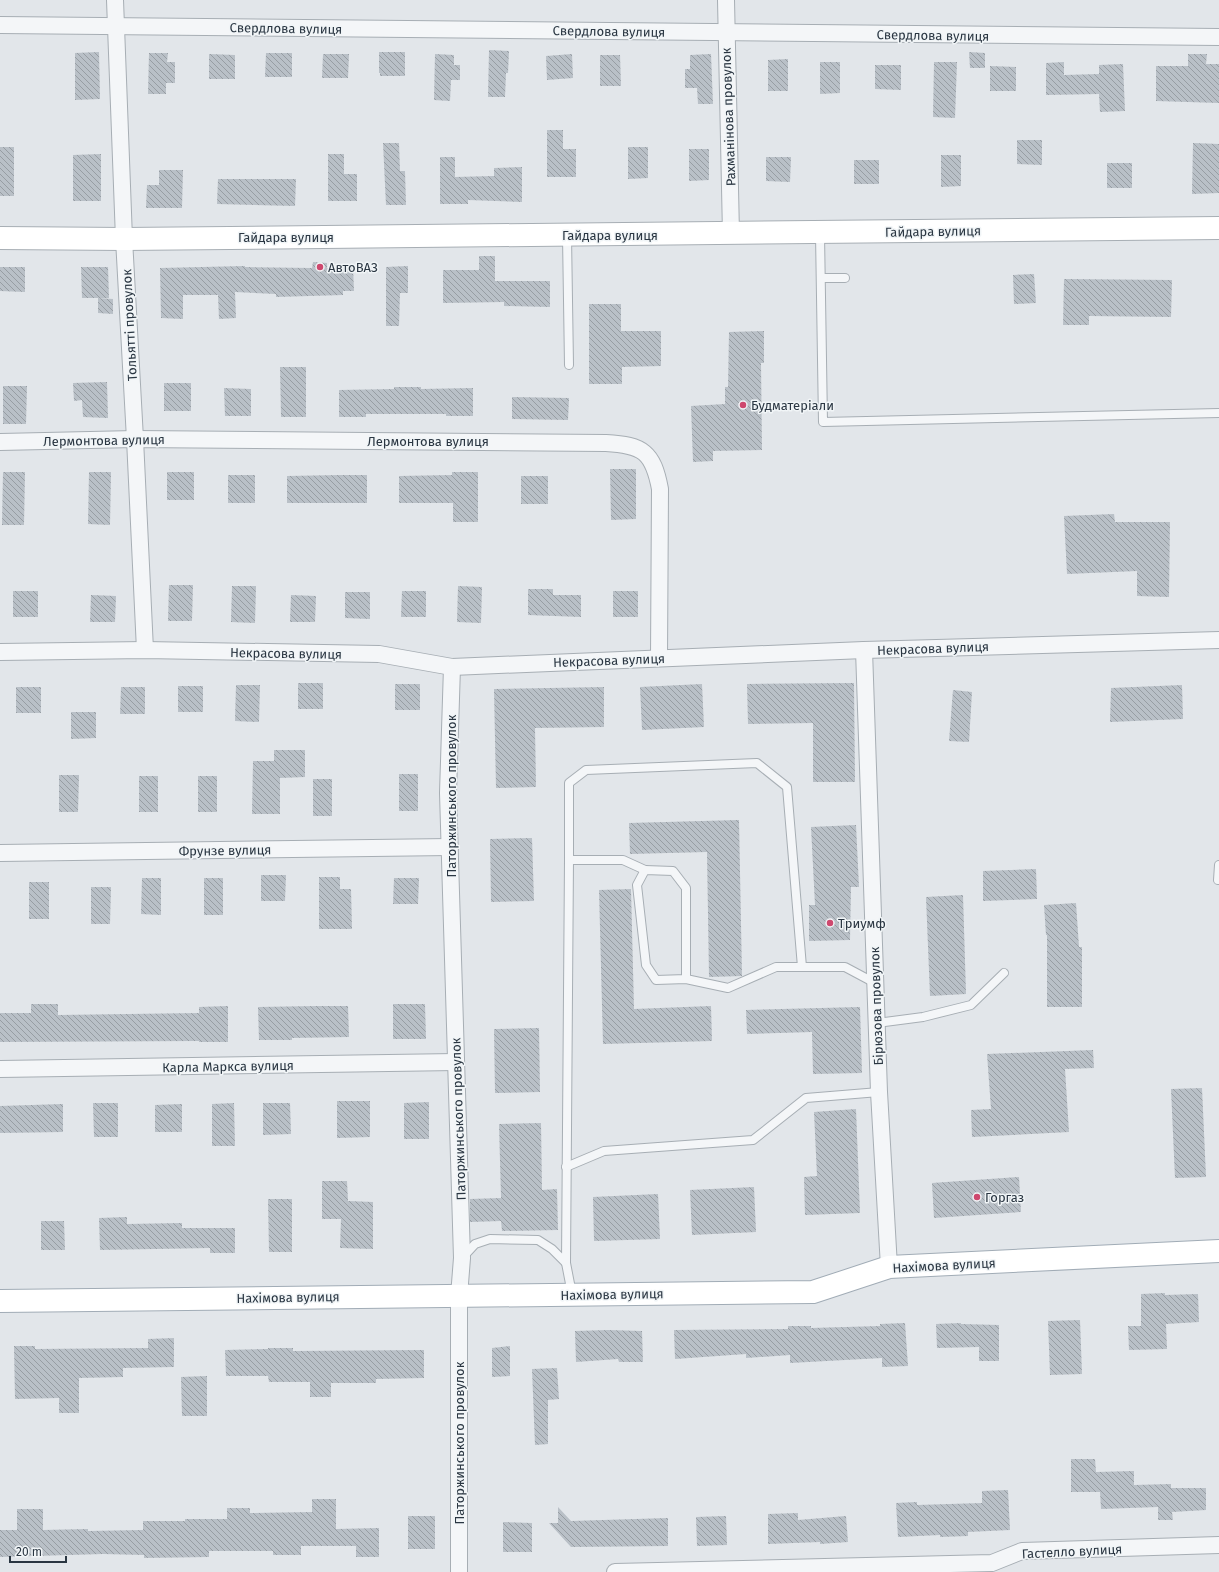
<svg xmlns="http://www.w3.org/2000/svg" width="1219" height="1572" viewBox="0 0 1219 1572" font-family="'Fira Sans',sans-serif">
  <defs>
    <pattern id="building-back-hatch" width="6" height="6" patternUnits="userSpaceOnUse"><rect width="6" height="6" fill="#b9c0c7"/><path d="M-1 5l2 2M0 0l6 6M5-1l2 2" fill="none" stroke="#979da3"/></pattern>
  </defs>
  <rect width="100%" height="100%" fill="#e2e6ea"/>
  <g fill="url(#building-back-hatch)">
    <path d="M489,50l20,1 -1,22h-2l-1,24h-17z"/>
    <path d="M99,52l1,47 -25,1v-47z"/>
    <path d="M379,52h26v24h-25v-3h-1z"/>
    <path d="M969,52l16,1v15h-15z"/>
    <path d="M149,53h19l-1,9h8v21h-9v11h-18z"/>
    <path d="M266,53h26v24h-27z"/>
    <path d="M209,54l26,1v24h-26z"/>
    <path d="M323,54h26l-1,24h-26z"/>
    <path d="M435,54l19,1v10h6v15h-9l-1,21 -16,-1z"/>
    <path d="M572,54l1,24 -26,2 -1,-24z"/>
    <path d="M711,54l2,50h-15l-1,-16h-12v-19h5v-14z"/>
    <path d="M1188,54h19l-1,10h13v39l-63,-2v-35h32z"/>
    <path d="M600,55h20l1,31h-21z"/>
    <path d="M788,59v32h-20v-31z"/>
    <path d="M820,62h20v31l-20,1z"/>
    <path d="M934,62h23l-2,56 -22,-1z"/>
    <path d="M1064,62v13l35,-1v-9l24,-1 2,47 -25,1 -1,-18 -53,1v-32z"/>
    <path d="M875,65h26v25l-26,-1z"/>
    <path d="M990,66l26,1v24h-26z"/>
    <path d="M547,130h16v19h13v28h-29z"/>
    <path d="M1017,140h25v25l-25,-1z"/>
    <path d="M383,143h16l1,28h5l1,34h-20z"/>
    <path d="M1193,143l26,1v49l-27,1z"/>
    <rect x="0" y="147" width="14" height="49"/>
    <path d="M628,147h20v31l-20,1z"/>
    <path d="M689,149h20v31l-20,1z"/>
    <path d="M101,154v47h-28v-46z"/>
    <path d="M328,154h16v20h13v27h-29z"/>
    <path d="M941,155h20v31l-20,1z"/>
    <path d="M440,157h15v20l39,-1v-8l28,-1v35l-54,-2v4h-28z"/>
    <path d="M766,157h25l-1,25 -24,-1z"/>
    <rect x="854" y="160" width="25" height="24"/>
    <rect x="1107" y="163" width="25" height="25"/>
    <path d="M159,170h24l-1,38h-36l1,-23h12z"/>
    <path d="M218,179h78l-1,27 -78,-2z"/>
    <path d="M479,256h16v25h55v26l-46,-1v-4l-61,1v-33h36z"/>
    <path d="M313,262l14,1v5l26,-1 1,24h-11v4l-67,2v-3l-41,-2 1,26 -17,1 -1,-24h-35v24l-22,-1 -1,-50 85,-2v1l67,1z"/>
    <path d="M408,266v27h-8l-1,33h-13v-59z"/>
    <path d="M0,267h25v25l-25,-1z"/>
    <path d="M81,267h27l1,31h-27z"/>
    <path d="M1034,274l2,29 -22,1 -1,-29z"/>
    <path d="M1064,279l108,1 -1,37 -82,-1v9h-26z"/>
    <path d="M98,298l15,1v15l-15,-1z"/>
    <path d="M589,304h32v27h40v35l-39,1v17h-33z"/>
    <path d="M764,331v32h-3l1,87 -49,1v10l-20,1 -2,-56 34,-2v-17h3l1,-55z"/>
    <path d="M280,367h26v50h-25z"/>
    <path d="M107,382l1,36 -25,-1 -1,-17 -8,1 -1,-18z"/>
    <rect x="164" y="383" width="27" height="28"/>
    <path d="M3,386h24l-1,38h-23z"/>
    <path d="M394,387h27v2l52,-1v28h-27v-2h-80v3h-27v-27l55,-1z"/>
    <path d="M224,388l27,1v27h-26z"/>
    <path d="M512,397l57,1 -1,22 -56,-1z"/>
    <path d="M610,469h26v50l-25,1z"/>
    <path d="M3,472h22l-1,53h-22z"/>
    <path d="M89,472h22l-1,53 -22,-1z"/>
    <rect x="167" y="472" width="27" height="28"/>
    <path d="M452,472h26v50h-25v-19h-54v-27l53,-1z"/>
    <rect x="228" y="475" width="27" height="28"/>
    <path d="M340,475h27v28h-80v-27z"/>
    <rect x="521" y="476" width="27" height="28"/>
    <path d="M1114,514l1,8h55l-1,75 -32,-1v-25l-70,3 -3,-58z"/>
    <path d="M169,585h24l-1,36h-24z"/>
    <path d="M232,586h24l-1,37 -24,-1z"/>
    <path d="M458,586l24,1 -1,36 -24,-1z"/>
    <path d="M528,589h25v6h28v22l-53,-2z"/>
    <rect x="13" y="591" width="25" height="26"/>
    <path d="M402,591h24v26h-25z"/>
    <rect x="613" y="591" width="25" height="26"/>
    <path d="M345,592h25v27l-25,-1z"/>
    <path d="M91,595l25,1 -1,26h-25z"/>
    <path d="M291,595l25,1 -1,26h-25z"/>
    <rect x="298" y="683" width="25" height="26"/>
    <path d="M854,683l1,99h-42v-59l-65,1 -1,-40z"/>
    <rect x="395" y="684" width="25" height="26"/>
    <path d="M702,684l2,43 -62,3 -2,-43z"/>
    <path d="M236,685h24l-1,37 -24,-1z"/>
    <path d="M1182,685l1,34 -73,3 1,-34z"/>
    <rect x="178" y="686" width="25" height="26"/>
    <rect x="16" y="687" width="25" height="26"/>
    <path d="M121,687h24v27h-25z"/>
    <path d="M604,687v40l-69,1 1,59 -40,1 -2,-99z"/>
    <path d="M953,690l19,2 -3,50 -20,-1z"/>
    <path d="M71,712h25v26l-25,1z"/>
    <path d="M274,750h31v27l-25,1v36h-28l1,-53h21z"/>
    <rect x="399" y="774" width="19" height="37"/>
    <path d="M59,775h20l-1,37h-19z"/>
    <rect x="139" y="776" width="19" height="36"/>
    <rect x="198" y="776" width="19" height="36"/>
    <rect x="313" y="779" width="19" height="37"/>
    <path d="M739,820l3,156 -33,1 -2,-125 -77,2 -1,-31z"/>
    <path d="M856,825l3,62h-8l-1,53 -41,1v-36h6l-4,-78z"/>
    <path d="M532,838l2,63 -43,1 -1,-63z"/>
    <path d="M1036,869l1,30 -54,2v-30z"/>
    <path d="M261,875h25l-1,26h-24z"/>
    <path d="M319,877h21v12h11l1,40h-33z"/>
    <path d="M142,878h19v37l-20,-1z"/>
    <rect x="204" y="878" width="19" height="37"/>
    <path d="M394,878h25l-1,26h-25z"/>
    <rect x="29" y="882" width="20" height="37"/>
    <path d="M91,887h20l-1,37h-19z"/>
    <path d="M631,889l3,120 77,-3 1,35 -109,3 -4,-154z"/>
    <path d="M963,895l3,99 -36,2 -4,-99z"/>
    <path d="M1076,903l3,44h3v60h-35v-72h-1l-2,-30z"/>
    <path d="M31,1004h27v11l141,-2v-6l29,-1v36h-29v-1l-199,1v-29h31z"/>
    <path d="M393,1004h32l1,35h-33z"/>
    <path d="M317,1006h31l1,31 -57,1v2h-33l-1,-33z"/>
    <path d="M860,1007l2,66 -49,1 -1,-42 -65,2 -1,-24z"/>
    <path d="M539,1028l1,64 -45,1 -1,-64z"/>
    <path d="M1093,1050l1,18 -29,1 4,63 -97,5 -1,-27 20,-1 -4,-55z"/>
    <path d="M1202,1088l4,89 -31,1 -4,-89z"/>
    <path d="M337,1101h33v36l-33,1z"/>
    <path d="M429,1102v37h-25v-36z"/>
    <path d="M93,1103h25v34h-24z"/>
    <path d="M234,1103l1,43h-23v-42z"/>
    <path d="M263,1103h27l1,31 -28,1z"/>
    <path d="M63,1104v28l-63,1v-27z"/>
    <path d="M182,1104v28h-27v-27z"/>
    <path d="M856,1109l4,104 -55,2 -1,-38 13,-1 -3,-64z"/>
    <path d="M541,1123l1,67 15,-1 1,41 -56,1 -1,-10 -31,1v-23l31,-1 -2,-74z"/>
    <path d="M1019,1177l2,35 -87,6 -2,-35z"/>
    <path d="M322,1181h25l1,20 25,1v47l-33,-1 1,-29h-19z"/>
    <path d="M754,1187l2,45 -64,3 -2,-45z"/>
    <path d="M658,1194l2,45 -66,2 -1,-44z"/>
    <path d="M268,1199h24v53h-23z"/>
    <path d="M127,1217v7l55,-1v5h53v25h-25v-5l-110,2 -1,-32z"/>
    <path d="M41,1221h23l1,29h-24z"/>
    <path d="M1165,1293v2l33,-1 1,28 -33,2 1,25 -38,1 -1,-24h13v-32z"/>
    <path d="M1080,1320l2,54 -32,1 -2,-54z"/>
    <path d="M905,1323l3,43 -26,1v-9l-92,5v-8l-44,3v-4l-71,5 -1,-29 114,-1v-3h23v2l69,-2v-2z"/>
    <path d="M961,1323v1l38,1v36h-20v-14l-42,1 -1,-24z"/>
    <path d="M608,1330l34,1 1,31h-24l-1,-3 -42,3 -1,-31z"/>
    <path d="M174,1338v29l-51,1v9l-44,1v35h-20v-15l-44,1 -1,-53h21v3l113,-1v-9z"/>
    <path d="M510,1346v30l-18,1v-29z"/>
    <path d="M268,1348h25v3l131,-1v28l-48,1v4h-45v14h-21v-15h-41l-1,-6h-42l-1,-26 43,-1z"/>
    <path d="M557,1368l2,31 -11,1v44l-13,1 -3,-76z"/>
    <path d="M207,1376v40h-25l-1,-39z"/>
    <path d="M1071,1459h24l1,13 38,-1v14l37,-1v4h35v22l-34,2 1,8h-15v-13l-57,2 -1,-17h-29z"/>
    <path d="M1008,1490l2,40 -42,2v4l-28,1v-2l-42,2 -2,-34 21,-1v3l65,-2v-12z"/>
    <path d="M312,1499h24v30l43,-1v29h-23v-11h-55v9h-28v-4h-64v6l-65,1v-3l-41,-1 -103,3v-27h17v-21h26v21l45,-1v2l55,-1v-9h42v-2h42v-11h23v5l62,-1z"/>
    <path d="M558,1507l13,14 97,-3v28l-97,1 -22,-24h9z"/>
    <path d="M798,1513v7l48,-4 2,26 -28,2v-2l-52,2v-30z"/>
    <rect x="408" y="1516" width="27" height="33"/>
    <path d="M726,1516l1,29 -30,1 -1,-29z"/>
    <path d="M503,1522l29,1v29h-29z"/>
  </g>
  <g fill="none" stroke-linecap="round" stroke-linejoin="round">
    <g stroke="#a7aeb4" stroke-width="10">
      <g id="lane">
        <path d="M820,234l3,188 396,-9"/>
        <path d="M567,236l2,129"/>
        <path d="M821,278h24"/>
        <path d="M569,860v-77l17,-13 171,-7 30,24 15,180"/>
        <path d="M1218,880l1,-15"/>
        <path d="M686,979l-30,1 -10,-15 -9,-80 8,-15 28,1 13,17v91l42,9 48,-21h69l30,16"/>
        <path d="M877,1023l46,-6 48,-12 33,-32"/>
        <path d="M566,1167l38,-16 149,-11 53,-42 73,-6"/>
        <path d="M463,1257l12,-13 15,-5 48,1 14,9 14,14 3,-403h54l22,10"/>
        <path d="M566,1263l6,31"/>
      </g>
    </g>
    <g stroke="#a7aeb4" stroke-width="18">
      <g id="street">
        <path d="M115,0l9,239 11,200 10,211"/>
        <path d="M726,0l5,234"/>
        <path d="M0,25l1219,12"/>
        <path d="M0,442l135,-3 471,4c37,2 47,9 54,46l-1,169"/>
        <path d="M864,650l15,442 10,175"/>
        <path d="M0,652l145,-2 234,4 73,13 412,-17 355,-10"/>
        <path d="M452,667l-4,126 14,465 -3,38v276"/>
        <path d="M0,853l450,-6"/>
        <path d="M0,1069l456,-7"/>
        <path d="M615,1572l377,-9 30,-12 197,-6"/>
      </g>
    </g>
    <g stroke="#a7aeb4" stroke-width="24">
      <path id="secondary" d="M0,238l124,1 1095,-11"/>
    </g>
    <g stroke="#a1acb6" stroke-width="24">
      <path id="primary" d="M0,1301l813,-9 76,-25 330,-16"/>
    </g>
    <use href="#lane" stroke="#f4f6f8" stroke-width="8"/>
    <use href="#street" stroke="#f4f6f8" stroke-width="16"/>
    <use href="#secondary" stroke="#fff" stroke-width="22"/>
    <use href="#primary" stroke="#fff" stroke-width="22"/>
  </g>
  <g fill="#ce486e" stroke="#f1f5f7" stroke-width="1.5">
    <circle cx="320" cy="267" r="4"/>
    <circle cx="743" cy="405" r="4"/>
    <circle cx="830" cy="923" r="4"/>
    <circle cx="977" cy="1197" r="4"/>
  </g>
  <g text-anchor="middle" stroke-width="3" stroke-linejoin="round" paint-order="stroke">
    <g font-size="13" fill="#2a3642" stroke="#f1f5f7">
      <text transform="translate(286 28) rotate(1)" y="5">Свердлова вулиця</text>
      <text transform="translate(609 31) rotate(1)" y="5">Свердлова вулиця</text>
      <text transform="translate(933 35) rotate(1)" y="5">Свердлова вулиця</text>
      <text transform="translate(728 117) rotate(-92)" y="5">Рахманінова провулок</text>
      <text transform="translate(933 231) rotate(-1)" y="5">Гайдара вулиця</text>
      <text x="610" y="240">Гайдара вулиця</text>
      <text x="286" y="242">Гайдара вулиця</text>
      <text transform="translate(129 325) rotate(-93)" y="5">Тольятті провулок</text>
      <text transform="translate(104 440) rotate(-1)" y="5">Лермонтова вулиця</text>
      <text x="428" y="446">Лермонтова вулиця</text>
      <text transform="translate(933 648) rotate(-2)" y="5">Некрасова вулиця</text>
      <text transform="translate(286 653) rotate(1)" y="5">Некрасова вулиця</text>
      <text transform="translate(609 660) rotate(-2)" y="5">Некрасова вулиця</text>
      <text transform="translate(451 796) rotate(-90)" y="5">Паторжинського провулок</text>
      <text transform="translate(225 850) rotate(-1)" y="5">Фрунзе вулиця</text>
      <text transform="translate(876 1006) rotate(-92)" y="5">Бірюзова провулок</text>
      <text transform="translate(228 1066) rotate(-1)" y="5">Карла Маркса вулиця</text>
      <text transform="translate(458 1119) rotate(-92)" y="5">Паторжинського провулок</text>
      <text transform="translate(944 1265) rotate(-3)" y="5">Нахімова вулиця</text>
      <text transform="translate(612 1294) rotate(-1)" y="5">Нахімова вулиця</text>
      <text transform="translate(288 1297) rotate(-1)" y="5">Нахімова вулиця</text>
      <text transform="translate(459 1443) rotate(-90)" y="5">Паторжинського провулок</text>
      <text transform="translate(1072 1551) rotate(-3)" y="5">Гастелло вулиця</text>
    </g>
    <g font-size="13" fill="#2a3642" stroke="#f1f5f7" text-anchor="start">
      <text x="328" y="272">АвтоВАЗ</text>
      <text x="751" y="410">Будматеріали</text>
      <text x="838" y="928">Триумф</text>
      <text x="985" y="1202">Горгаз</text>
    </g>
  </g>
  <path d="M10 1556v6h56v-6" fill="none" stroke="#2a3642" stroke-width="2"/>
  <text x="16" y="1556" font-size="12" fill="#2a3642" stroke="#f1f5f7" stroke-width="3" paint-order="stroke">20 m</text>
</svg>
